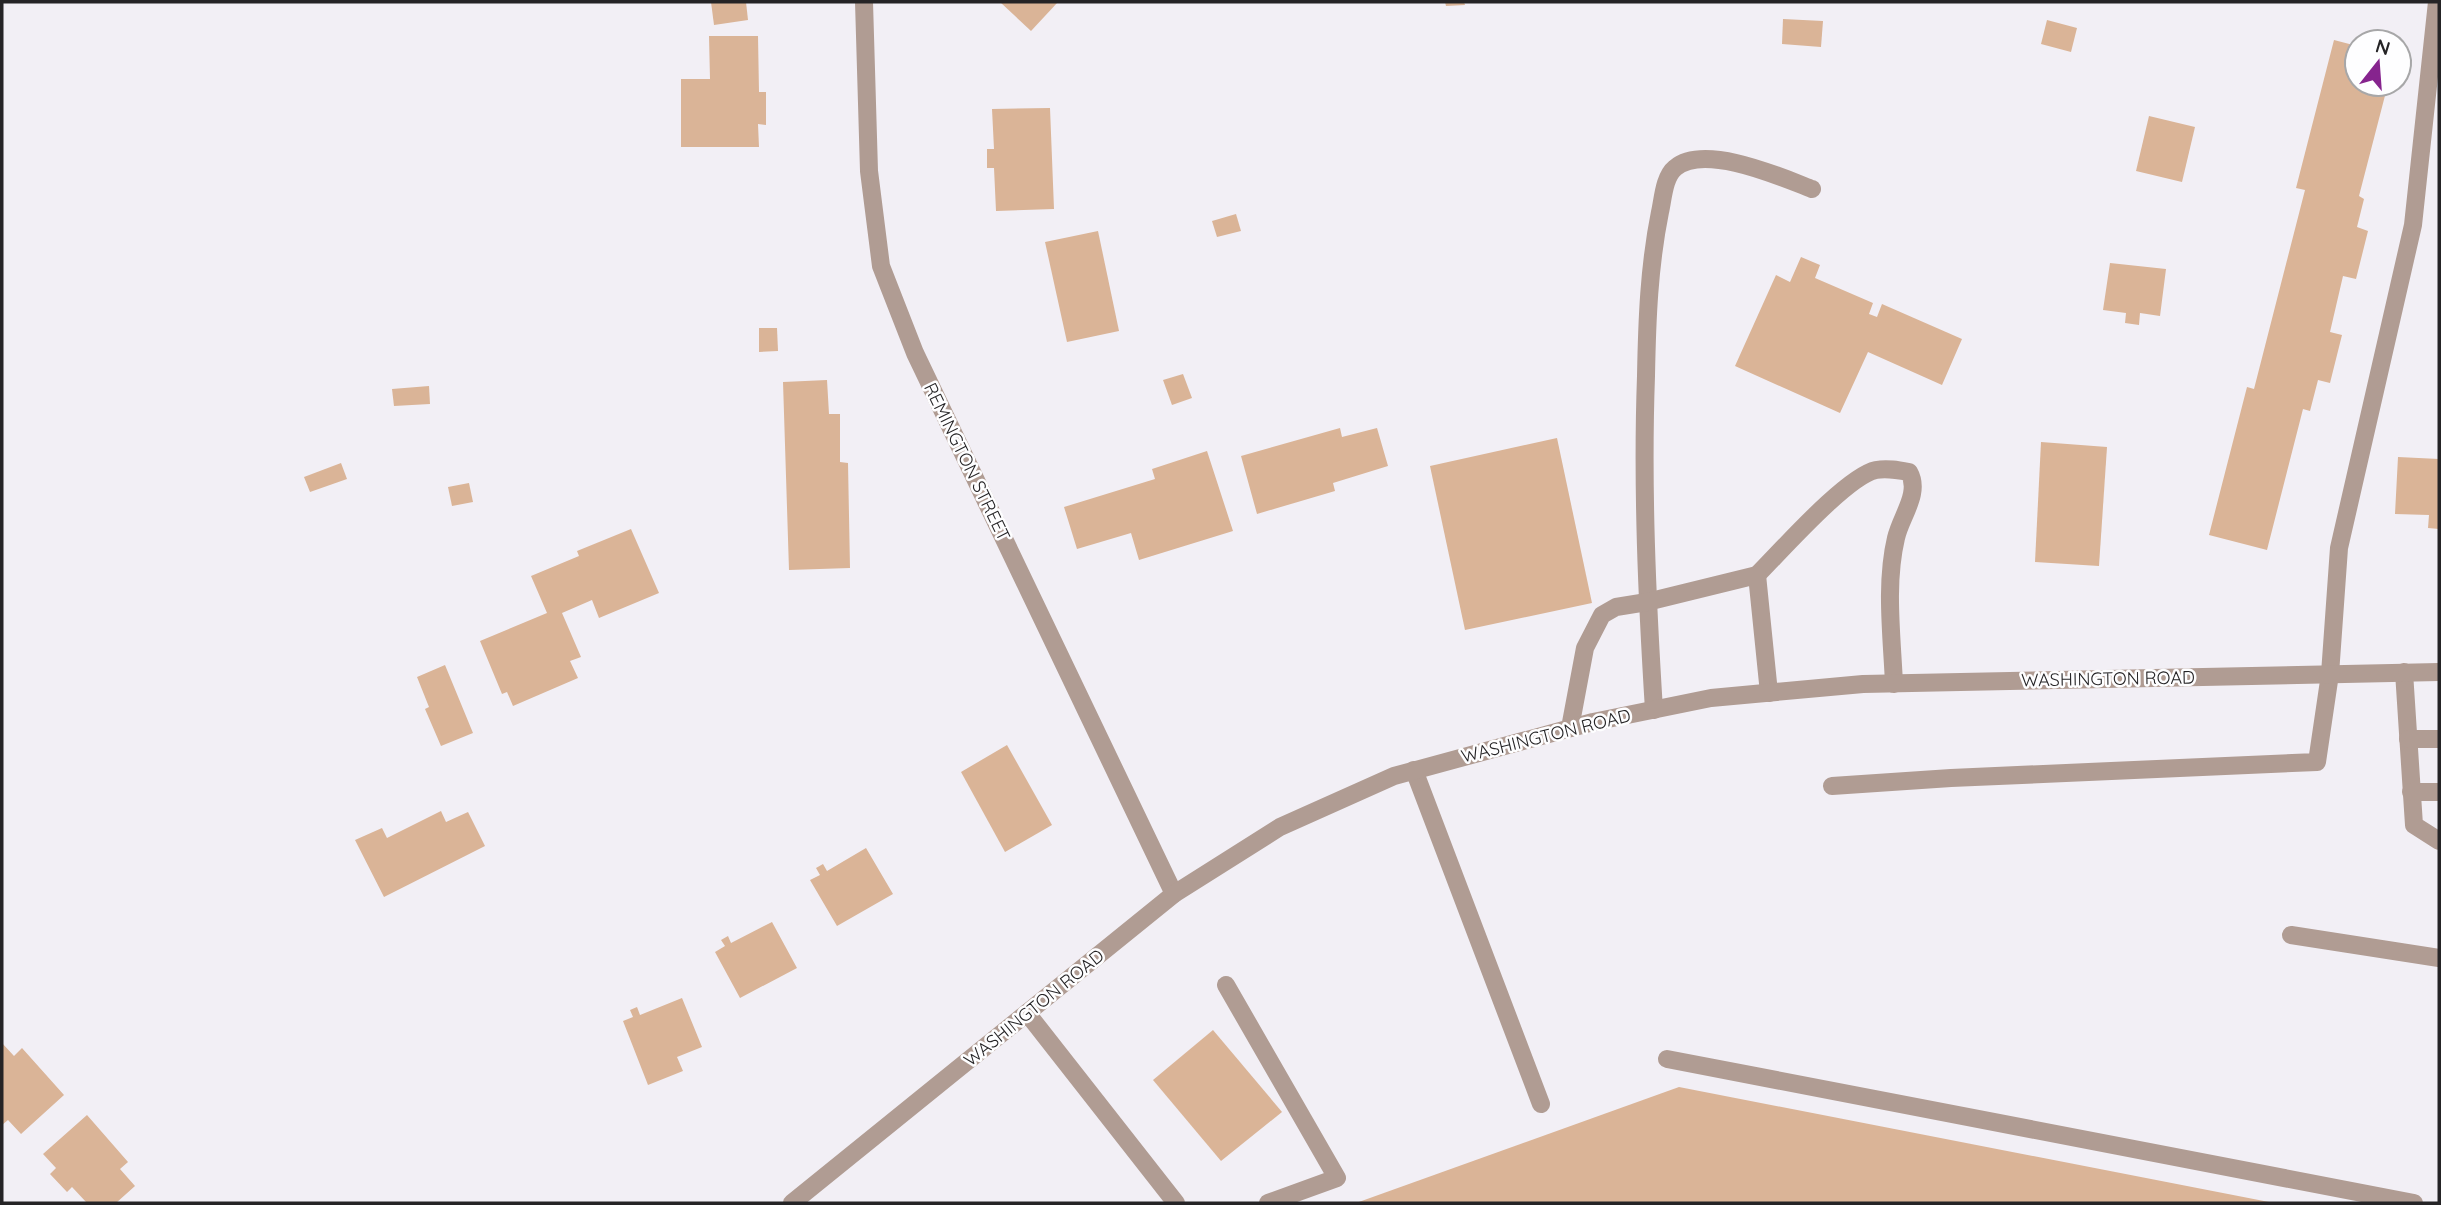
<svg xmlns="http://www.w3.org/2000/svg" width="2441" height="1205" viewBox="0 0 2441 1205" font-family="Quicksand,sans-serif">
  <rect width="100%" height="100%" fill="#f2eff5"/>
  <g fill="#dab497">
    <path d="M711,2h35l2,18 -34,5z"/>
    <path d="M1000,2h58l-27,29z"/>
    <path d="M1445,2h19l1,3 -19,1z"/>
    <path d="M1783,19l40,2 -2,26 -39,-3z"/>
    <path d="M2047,20l30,8 -6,24 -30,-8z"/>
    <path d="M709,36h49l1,56h7v33l-8,-1 1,23h-78v-68h29z"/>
    <path d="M2334,40l23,6v38h31l-29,112 5,3 -7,28 11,4 -12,48 -13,-3 -13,56 12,3 -12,48 -12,-3 -8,31 -7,-2 -36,141 -58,-15 38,-148 7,2 51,-199 -9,-2z"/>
    <path d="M1050,108l4,101 -58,2 -2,-43h-7v-19h7l-2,-40z"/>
    <path d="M2149,116l46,11 -13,55 -46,-11z"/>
    <path d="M1236,214l5,17 -24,6 -5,-16z"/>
    <path d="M1098,231l21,100 -52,11 -22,-100z"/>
    <path d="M1801,257l19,8 -5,13 58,25 -4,11 8,3 5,-13 80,35 -20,46 -74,-33 -28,61 -105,-47 41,-91 14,7z"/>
    <path d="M2110,263l56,6 -6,47 -20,-3 -1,12 -14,-2 1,-10 -23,-3z"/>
    <path d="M759,328h18l1,23 -19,1z"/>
    <path d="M1183,374l9,24 -20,7 -9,-25z"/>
    <path d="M827,380l2,34h11v48l8,1 2,105 -61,2 -6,-188z"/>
    <path d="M429,386l1,18 -36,2 -2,-17z"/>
    <path d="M1340,428l2,9 35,-9 11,38 -55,17 2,8 -78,23 -16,-58z"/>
    <path d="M1557,438l35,165 -127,27 -35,-164z"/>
    <path d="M2041,442l66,5 -8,119 -64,-4z"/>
    <path d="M1207,451l26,80 -94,29 -8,-27 -54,16 -13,-42 91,-28 -3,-10z"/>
    <path d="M2398,457l41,2v70l-11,-1 1,-13 -34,-1z"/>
    <path d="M341,463l6,16 -37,13 -6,-15z"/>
    <path d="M469,483l4,19 -21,4 -4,-19z"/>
    <path d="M631,529l28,64 -60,25 -7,-18 -30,13 19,44 -11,4 8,17 -65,28 -6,-14 -5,2 -22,-53 67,-28 -16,-37 48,-20 -2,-5z"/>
    <path d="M445,665l28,68 -32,13 -16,-37 4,-2 -12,-30z"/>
    <path d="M1007,745l45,80 -47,27 -44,-80z"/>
    <path d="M441,811l5,11 22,-10 17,34 -101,51 -29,-57 27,-12 5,10z"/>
    <path d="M866,848l27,46 -56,32 -27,-46 10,-5 -4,-7 7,-4 4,7z"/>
    <path d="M772,922l25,46 -57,30 -25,-46 10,-6 -4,-6 7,-4 3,7z"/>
    <path d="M682,998l20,49 -25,10 6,14 -35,14 -25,-64 10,-4 -3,-7 7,-3 3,8z"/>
    <path d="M1213,1030l69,82 -61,49 -68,-81z"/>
    <path d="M2,1043l12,13 8,-8 42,47 -43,39 -13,-14 -6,5z"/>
    <path d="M1679,1087l590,115v1h-913z"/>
    <path d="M87,1115l41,47 -8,7 15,17 -19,17h-29l-15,-16 -5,5 -17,-18 6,-6 -13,-14z"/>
  </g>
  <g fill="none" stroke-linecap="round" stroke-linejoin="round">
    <g stroke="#b09c93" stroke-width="18">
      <path d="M1757,575c24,-24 90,-99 119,-105 11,-2 22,0 33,2 12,21 -8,44 -13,66 -11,46 -4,99 -2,146"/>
      <path d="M2404,672l10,153 25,16"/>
      <path d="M1654,710c-7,-112 -12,-223 -8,-334 1,-55 3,-110 14,-164 3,-13 4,-35 15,-44 29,-25 106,9 137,21"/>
      <path d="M1570,728l15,-80 17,-33 14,-8 31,-5 110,-27 12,118"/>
      <path d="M2408,739h31"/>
      <path d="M1414,770l127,334"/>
      <path d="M1832,786l119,-8 366,-16 13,-88"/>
      <path d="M2411,792h28"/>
      <path d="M2291,935l148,23"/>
      <path d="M1226,985l111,193 -69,25"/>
      <path d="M1027,1013l149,190"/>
      <path d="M1667,1059l747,144"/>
    </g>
    <g stroke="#b09c93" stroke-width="18">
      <path d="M864,2l5,169 12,95 34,87 259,541"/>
      <path d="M2330,674l9,-126 74,-323 24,-223"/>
    </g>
    <path stroke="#b09c93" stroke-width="18" d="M792,1203l382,-309 106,-67 114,-51 199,-54 118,-24 152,-14 576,-12"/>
  </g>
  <g text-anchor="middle" stroke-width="5" stroke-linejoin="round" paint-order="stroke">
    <g font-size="18" fill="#252426" stroke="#fefeff">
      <text transform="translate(967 462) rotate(64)" y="6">REMINGTON STREET</text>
      <text transform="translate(2108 679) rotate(-1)" y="6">WASHINGTON ROAD</text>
      <text transform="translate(1546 736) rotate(-14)" y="6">WASHINGTON ROAD</text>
      <text transform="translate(1034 1008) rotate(-39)" y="6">WASHINGTON ROAD</text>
    </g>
  </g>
  <rect width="2441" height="1205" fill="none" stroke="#252426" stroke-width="7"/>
  <g transform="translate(2378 63) rotate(17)"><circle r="33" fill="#fefeff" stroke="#a7a7a8" stroke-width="2"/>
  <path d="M0-5L12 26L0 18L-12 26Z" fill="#86248e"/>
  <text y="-10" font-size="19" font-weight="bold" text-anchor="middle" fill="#252426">N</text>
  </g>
</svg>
